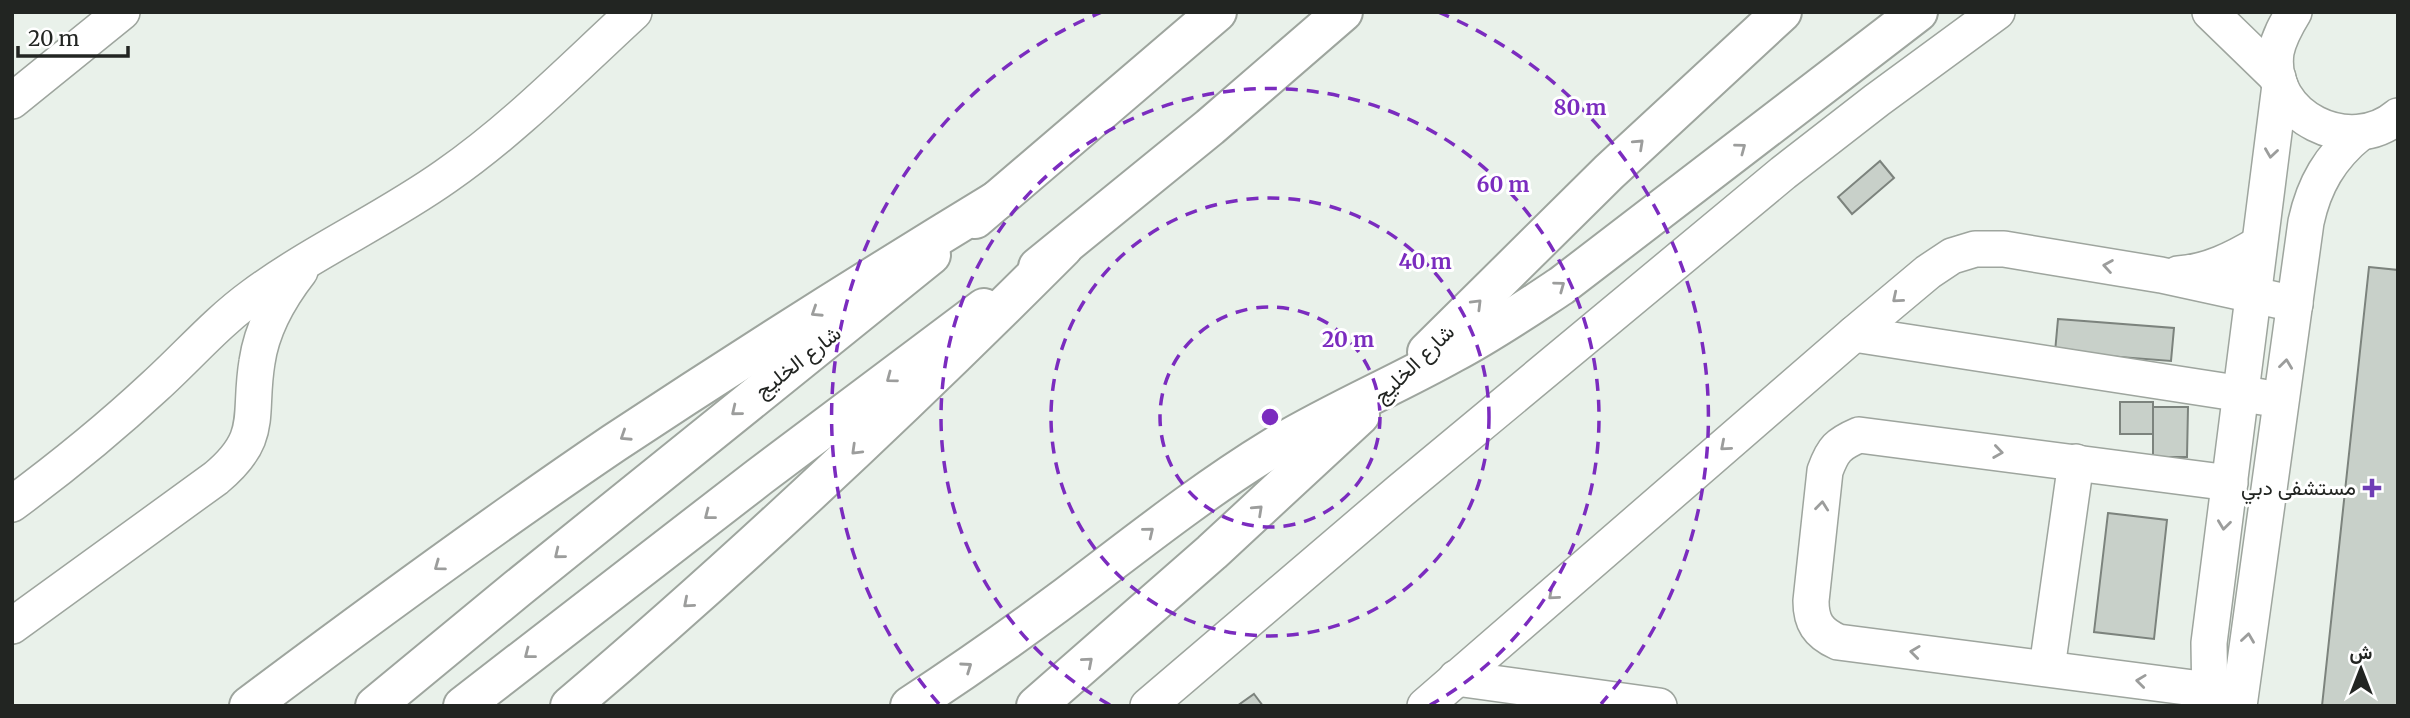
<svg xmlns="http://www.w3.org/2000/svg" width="2410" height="718" viewBox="0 0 2410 718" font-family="Merriweather,Vazirmatn,serif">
  <rect width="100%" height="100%" fill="#e9f1ea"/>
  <g fill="#c8d0c9" stroke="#7c837d" stroke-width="2">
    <path d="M1880,161l14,17 -42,36 -14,-17z"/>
    <path d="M2369,267l29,3v436h-76z"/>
    <path d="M2058,319l116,9 -3,33 -116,-9z"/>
    <rect x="2120" y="402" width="33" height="32"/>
    <path d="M2153,407h35l-1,50h-34z"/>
    <path d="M2108,513l59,7 -13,119 -60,-7z"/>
    <path d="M1254,694l9,12h-26z"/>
  </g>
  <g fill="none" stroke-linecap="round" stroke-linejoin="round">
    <g stroke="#9ea59e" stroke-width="38">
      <g id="minor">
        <path d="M2210,12l68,66"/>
        <path d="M2294,12c-8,13 -15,25 -18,40 -9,65 74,105 122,64"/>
        <path d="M12,101l110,-89"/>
        <path d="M2178,274c30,-2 56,-15 81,-30"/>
        <path d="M1854,334l408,63"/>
        <path d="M12,504c50,-37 98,-76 143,-118 33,-30 61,-63 98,-90 61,-45 131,-76 193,-120 69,-48 127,-108 188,-164"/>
        <path d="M12,626l204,-148c49,-41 32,-62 41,-116 5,-35 22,-64 43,-91"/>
        <path d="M2047,668l29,-206"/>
        <path d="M1456,678l203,28"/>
        <path d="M2209,690l-371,-48c-20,-9 -27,-20 -27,-41l14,-130c8,-22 13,-27 34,-36l371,48"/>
        <path d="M1148,706l252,-215 383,-318 94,-73 120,-88"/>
        <path d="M1425,706l429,-372 74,-62 24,-16 23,-7h29l157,26 134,29"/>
        <path d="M2210,706l-1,-63 71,-558"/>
        <path d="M2239,706l67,-484c8,-37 24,-65 54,-89"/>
      </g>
    </g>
    <g stroke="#9ea59e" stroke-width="42">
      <g id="major">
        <path d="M975,219l242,-207"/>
        <path d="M1038,267l172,-140 133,-115"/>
        <path d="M1427,352l182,-180 173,-160"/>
        <path d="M375,706l143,-118 413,-333"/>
        <path d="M463,706l296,-229 225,-169"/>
        <path d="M910,706c67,-44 132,-90 195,-139 55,-42 110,-84 169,-120 58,-35 120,-61 179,-94 38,-20 73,-44 108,-67l357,-274"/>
        <path d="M1036,706l176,-154 148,-137"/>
      </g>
    </g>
    <g stroke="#9ea59e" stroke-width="42">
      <g id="highway">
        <path d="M249,706c120,-90 241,-179 365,-263 127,-84 255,-165 385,-244"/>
        <path d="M570,706c171,-145 334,-299 493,-458"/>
      </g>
    </g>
    <use href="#minor" stroke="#fff" stroke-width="35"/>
    <use href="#major" stroke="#fff" stroke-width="38"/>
    <use href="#highway" stroke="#fff" stroke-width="38"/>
  </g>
  <defs><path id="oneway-chevron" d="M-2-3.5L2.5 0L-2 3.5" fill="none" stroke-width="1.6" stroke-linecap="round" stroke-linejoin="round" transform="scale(1.75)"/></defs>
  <g stroke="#9c9d9c">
    <use href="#oneway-chevron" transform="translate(1639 144) rotate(-43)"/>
    <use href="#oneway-chevron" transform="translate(1741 148) rotate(-37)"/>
    <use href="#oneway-chevron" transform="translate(2271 153) rotate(98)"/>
    <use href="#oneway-chevron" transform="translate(2108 266) rotate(-171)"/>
    <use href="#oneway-chevron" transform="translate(1560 286) rotate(-36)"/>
    <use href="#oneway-chevron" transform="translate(1897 298) rotate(140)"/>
    <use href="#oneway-chevron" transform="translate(1477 304) rotate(-45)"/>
    <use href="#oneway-chevron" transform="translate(816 312) rotate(147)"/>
    <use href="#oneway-chevron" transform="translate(2286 364) rotate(-83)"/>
    <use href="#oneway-chevron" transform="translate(891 378) rotate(143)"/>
    <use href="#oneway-chevron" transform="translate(736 411) rotate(141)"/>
    <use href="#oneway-chevron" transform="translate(625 436) rotate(147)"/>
    <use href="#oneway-chevron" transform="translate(1725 446) rotate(139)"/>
    <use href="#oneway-chevron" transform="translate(856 450) rotate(136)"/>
    <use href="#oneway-chevron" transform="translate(1998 452) rotate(8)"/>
    <use href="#oneway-chevron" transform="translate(1822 506) rotate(-84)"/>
    <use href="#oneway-chevron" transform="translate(1258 510) rotate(-43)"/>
    <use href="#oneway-chevron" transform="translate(709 515) rotate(142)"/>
    <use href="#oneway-chevron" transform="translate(2224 525) rotate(97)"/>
    <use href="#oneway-chevron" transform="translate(1149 532) rotate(-39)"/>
    <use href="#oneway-chevron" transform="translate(559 554) rotate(141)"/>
    <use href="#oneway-chevron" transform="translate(439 566) rotate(144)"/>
    <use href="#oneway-chevron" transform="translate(1553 595) rotate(139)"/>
    <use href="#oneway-chevron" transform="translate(688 603) rotate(139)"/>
    <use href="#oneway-chevron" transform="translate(2248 638) rotate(-82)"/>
    <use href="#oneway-chevron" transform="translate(1915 652) rotate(-173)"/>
    <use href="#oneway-chevron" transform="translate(529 654) rotate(142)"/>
    <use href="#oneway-chevron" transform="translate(1088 662) rotate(-41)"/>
    <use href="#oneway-chevron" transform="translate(967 667) rotate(-35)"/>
    <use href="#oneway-chevron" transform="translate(2141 681) rotate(-173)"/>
  </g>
  <g fill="none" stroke="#7b2cbf" stroke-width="3.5" stroke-dasharray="12 9">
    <circle cx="1270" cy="417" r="110"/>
    <circle cx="1270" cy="417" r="219"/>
    <path d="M1110 705A329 329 0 1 1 1430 705"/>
    <path d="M939 704A438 438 0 0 1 1102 12M1438 12A438 438 0 0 1 1601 704"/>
  </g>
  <path fill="#6f3db5" stroke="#fff" stroke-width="2.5" d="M2368.5 477.5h7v7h7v7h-7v7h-7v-7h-7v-7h7z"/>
  <g text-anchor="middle" stroke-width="6" stroke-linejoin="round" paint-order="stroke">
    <g font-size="21" fill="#222522" stroke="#fff">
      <text transform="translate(798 362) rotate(-38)" y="7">شارع الخليج</text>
      <text transform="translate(1414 364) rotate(-44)" y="7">شارع الخليج</text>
    </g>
    <g font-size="21" fill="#222522" stroke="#fff" text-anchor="end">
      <text x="2356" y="495">مستشفى دبي</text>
    </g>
  </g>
  <circle cx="1270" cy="417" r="10" fill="#7b2cbf" stroke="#fff" stroke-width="3.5"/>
  <g font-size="21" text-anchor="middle" font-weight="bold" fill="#7b2cbf" stroke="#fff" stroke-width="6" stroke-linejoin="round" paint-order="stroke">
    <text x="1580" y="115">80 m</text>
    <text x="1503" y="192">60 m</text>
    <text x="1425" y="269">40 m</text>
    <text x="1348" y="347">20 m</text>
  </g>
  <rect width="2410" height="718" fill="none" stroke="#222522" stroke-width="28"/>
  <g transform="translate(2361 669)" stroke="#ffffff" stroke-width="5" paint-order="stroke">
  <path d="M0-5L12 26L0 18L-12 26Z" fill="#222522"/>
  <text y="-10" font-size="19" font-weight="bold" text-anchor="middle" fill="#222522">ش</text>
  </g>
  <path d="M18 46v10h110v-10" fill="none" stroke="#222522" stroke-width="3.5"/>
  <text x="28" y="46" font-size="21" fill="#222522" stroke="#ffffff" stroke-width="5" paint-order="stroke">20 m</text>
</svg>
